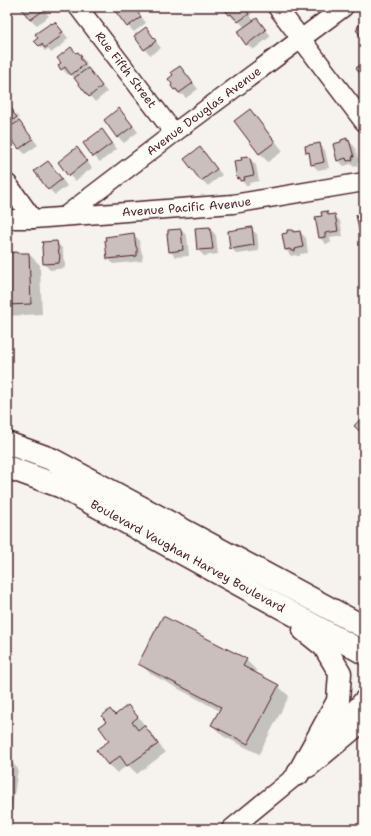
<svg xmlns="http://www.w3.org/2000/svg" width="371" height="836" viewBox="0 0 371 836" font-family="'Shantell Sans',sans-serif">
  <rect width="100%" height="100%" fill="#f6f3ef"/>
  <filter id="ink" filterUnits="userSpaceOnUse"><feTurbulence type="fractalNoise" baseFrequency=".025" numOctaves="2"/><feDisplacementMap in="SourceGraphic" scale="8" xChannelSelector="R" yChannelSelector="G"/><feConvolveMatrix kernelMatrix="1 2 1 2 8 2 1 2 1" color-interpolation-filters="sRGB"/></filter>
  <g filter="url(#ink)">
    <g fill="#0003">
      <path d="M21,7h21l7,9 -12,9 -6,-5z"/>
      <path d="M123,7h11l12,16 -12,9 -6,-6 -11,-14z"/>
      <path d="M225,7h22l5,6 -2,2 4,6 3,-2 5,6 9,11 -18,14 -6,-6 -2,-16 -8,-9 -2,1 -5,-5 -6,-7z"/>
      <path d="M308,7h17l-8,6 -5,-6 -2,2z"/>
      <path d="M55,23l6,6 7,9 -4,3 2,1 -15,11 -3,-4 -3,2 -9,-10z"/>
      <path d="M151,35l10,13 -10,7 -6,-5 -10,-13z"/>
      <path d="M71,48l12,11 4,4 -2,1 22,28 -12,10 -25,-29 -2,2 -9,-10 4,-2z"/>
      <path d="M180,67l6,6 12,16 -12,9 -4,-4 -1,1 -6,-5z"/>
      <path d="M7,104l12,14 -1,1 4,4 -1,1 17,21 -13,9 -5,-5 -13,-17v-1l6,-5 -1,-2 -5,4z"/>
      <path d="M119,109l6,6 13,17 -14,11 -6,-6 -13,-17z"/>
      <path d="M250,111l8,8 25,32 -15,11 -8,-8 -25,-32z"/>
      <path d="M102,131l5,5 10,13 -17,13 -6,-6z"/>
      <path d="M347,139l8,8 4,15 -2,1 1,2 -4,2 -3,-3 -7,2 -6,-6 5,-17z"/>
      <path d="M319,144l6,6 4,18 -11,2 -6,-6 -1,-8 -4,-4z"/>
      <path d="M200,148l6,6 16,21 -14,11 -6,-6 -16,-21z"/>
      <path d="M82,154l10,14 -17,13 -6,-6 -10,-13z"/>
      <path d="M248,157l8,8 3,16 -10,2 1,2 -3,1 -9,-8 5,-18z"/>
      <path d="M48,162l6,6 13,18 -12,9 -6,-6z"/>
      <path d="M327,212l3,4 4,-1 6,6 3,15 -13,2 1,5 -5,1 -6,-6 3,-21z"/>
      <path d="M209,228l6,6 1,2 2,18 -14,2 -6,-6z"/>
      <path d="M251,229l6,5 2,17 -22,3 -6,-6z"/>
      <path d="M181,230l6,6 2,20 -14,1 -5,-6 -1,-20z"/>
      <path d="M292,231l3,2 5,-1 6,6 2,15 -8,1v2h-3l-1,-1 -5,1 -5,-6z"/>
      <path d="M134,235l5,5 3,14 1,1 -1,6 -29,3 -5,-6z"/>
      <path d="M56,242l6,6 1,4 1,9 1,1v6l-15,2 -6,-6 -1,-18z"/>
      <path d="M7,254h22l11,11 2,49 -35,2v-26l3,-1v-7l-3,-3z"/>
      <path d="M246,660l11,11 -2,3 23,12 11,10 -30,58 -36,-18 -11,-11 8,-14 -69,-37 -11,-10z"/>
      <path d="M128,706l9,9 8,11 -1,1 9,8 12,18 -28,21 -9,-9 -11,8 -9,-9 2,-23 6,-25z"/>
      <path d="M7,757l11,12 -9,60h-2z"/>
    </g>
    <g fill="#cbbfbe" stroke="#4a1f2b">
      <path d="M20,7h22l2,3 -14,10z"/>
      <path d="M121,7h13l7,10 -14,10 -12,-16z"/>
      <path d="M223,7h24l-2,2 4,5 -11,8 -7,-8 -2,1z"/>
      <path d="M257,18l9,12 -20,15 -9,-13z"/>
      <path d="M55,22l8,10 -4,2 2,2 -16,12 -3,-4 -3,2 -5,-5 4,-3 -3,-4 16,-11 1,1z"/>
      <path d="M364,22v19l-8,-11 2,-1 -1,-2z"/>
      <path d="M146,27l10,14 -12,9 -10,-14z"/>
      <path d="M71,47l5,6 2,-1 4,5 -2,1 5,6 -14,11 -6,-8 -4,3 -3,-5 3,-2 -4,-5z"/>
      <path d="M364,62v17l-8,-11z"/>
      <path d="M180,66l13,17 -14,10 -3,-4 -2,1 -3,-4 1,-2 -4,-5 5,-4 -2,-3z"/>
      <path d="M88,68l14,18 -13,11 -15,-19z"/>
      <path d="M7,103l7,9 -1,1 4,4 -8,6 -2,-3z"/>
      <path d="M119,108l14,18 -16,12 -13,-18z"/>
      <path d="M250,109l25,33 -16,12 -25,-33z"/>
      <path d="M19,121l14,18 -14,10 -12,-15v-5z"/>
      <path d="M102,129l10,14 -19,14 -10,-14z"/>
      <path d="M347,138v3l2,-1 5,17h-2l1,3 -6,1 -1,-3 -9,3 -4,-17 8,-2v-2z"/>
      <path d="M320,143l4,19 -13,3 -2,-13 -3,1 -1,-7z"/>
      <path d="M77,147l10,14 -19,15 -10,-14z"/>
      <path d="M200,147l17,22 -16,12 -17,-22z"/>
      <path d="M248,156l1,2h1l4,17 -10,2 1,3 -5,1v-3l-3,1 -3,-18 8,-1 -1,-3z"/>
      <path d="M48,161l14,18 -14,11 -14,-19z"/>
      <path d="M327,211l1,4 7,-1 3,17 -13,2v4l-6,1 -4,-21 7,-1 -1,-4z"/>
      <path d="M364,211v31h-1l-2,-12h-2l-3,-15h3v-3z"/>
      <path d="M210,227l3,22 -16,1 -2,-22z"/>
      <path d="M252,227l2,18 -24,4 -2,-18z"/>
      <path d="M181,229l2,21 -14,2 -2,-18h1v-4z"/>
      <path d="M287,230h6v2l7,-1 3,16 -8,2v2h-4l-1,-2 -5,1 -3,-16 5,-1z"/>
      <path d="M134,233l2,14 1,1v8l-30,3 -2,-19h1l-1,-3z"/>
      <path d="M57,241l2,13 1,1 -1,8 -16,1 -1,-18 1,-1 -1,-3z"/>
      <path d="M17,252v1h12l2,51 -24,1v-16h2v-10l-2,1v-27z"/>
      <path d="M364,415v20l-10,-9z"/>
      <path d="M163,616l84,43 -4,7 36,19 -31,59 -37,-19 10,-18 -83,-43z"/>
      <path d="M128,705l10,12 -6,5 6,8 6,-5 14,19 -31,22 -7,-10 -12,9 -12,-15 13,-9 -10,-14 7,-5 -4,-6 8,-7 5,6z"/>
    </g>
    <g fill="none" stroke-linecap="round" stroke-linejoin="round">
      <g stroke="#4a1f2b" stroke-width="21">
        <g id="minor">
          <path id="s1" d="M78,7l96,126"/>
          <path d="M277,7l87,115"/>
          <path d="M7,183l26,36"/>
          <path id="s2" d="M65,216l109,-83 170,-126"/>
          <path id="s3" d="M7,219h26l200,-15 131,-22"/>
          <path d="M328,740l36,-41"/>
          <path d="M231,829l67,-55 9,-10"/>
        </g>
      </g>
      <g stroke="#4a1f2b" stroke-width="25">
        <g id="major">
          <path d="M7,443l44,16 313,168"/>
          <path id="s4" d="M7,467l55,20 302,166"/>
          <path d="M308,766l56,-47"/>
          <path d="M298,774l40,-73 2,-28 -16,-27 -20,-16"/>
        </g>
      </g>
      <use href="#minor" stroke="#fdfcf7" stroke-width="18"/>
      <use href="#major" stroke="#fdfcf7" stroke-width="22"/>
    </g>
  </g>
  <g text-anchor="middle" stroke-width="3" stroke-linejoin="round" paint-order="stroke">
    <g font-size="12" fill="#4a1f2b" stroke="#fdfcf7">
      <text dy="4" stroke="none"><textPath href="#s1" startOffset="79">Rue Fifth Street</textPath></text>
      <text dy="4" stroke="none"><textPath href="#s2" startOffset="174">Avenue Douglas Avenue</textPath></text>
      <text dy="4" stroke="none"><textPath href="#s3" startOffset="180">Avenue Pacific Avenue</textPath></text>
      <text dy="4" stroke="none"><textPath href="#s4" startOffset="202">Boulevard Vaughan Harvey Boulevard</textPath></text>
    </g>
  </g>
  <rect width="371" height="836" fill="none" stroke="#fdfcf7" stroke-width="24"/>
  <rect x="12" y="12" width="347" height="812" fill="none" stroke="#4a1f2b" stroke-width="1.5" filter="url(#ink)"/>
</svg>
